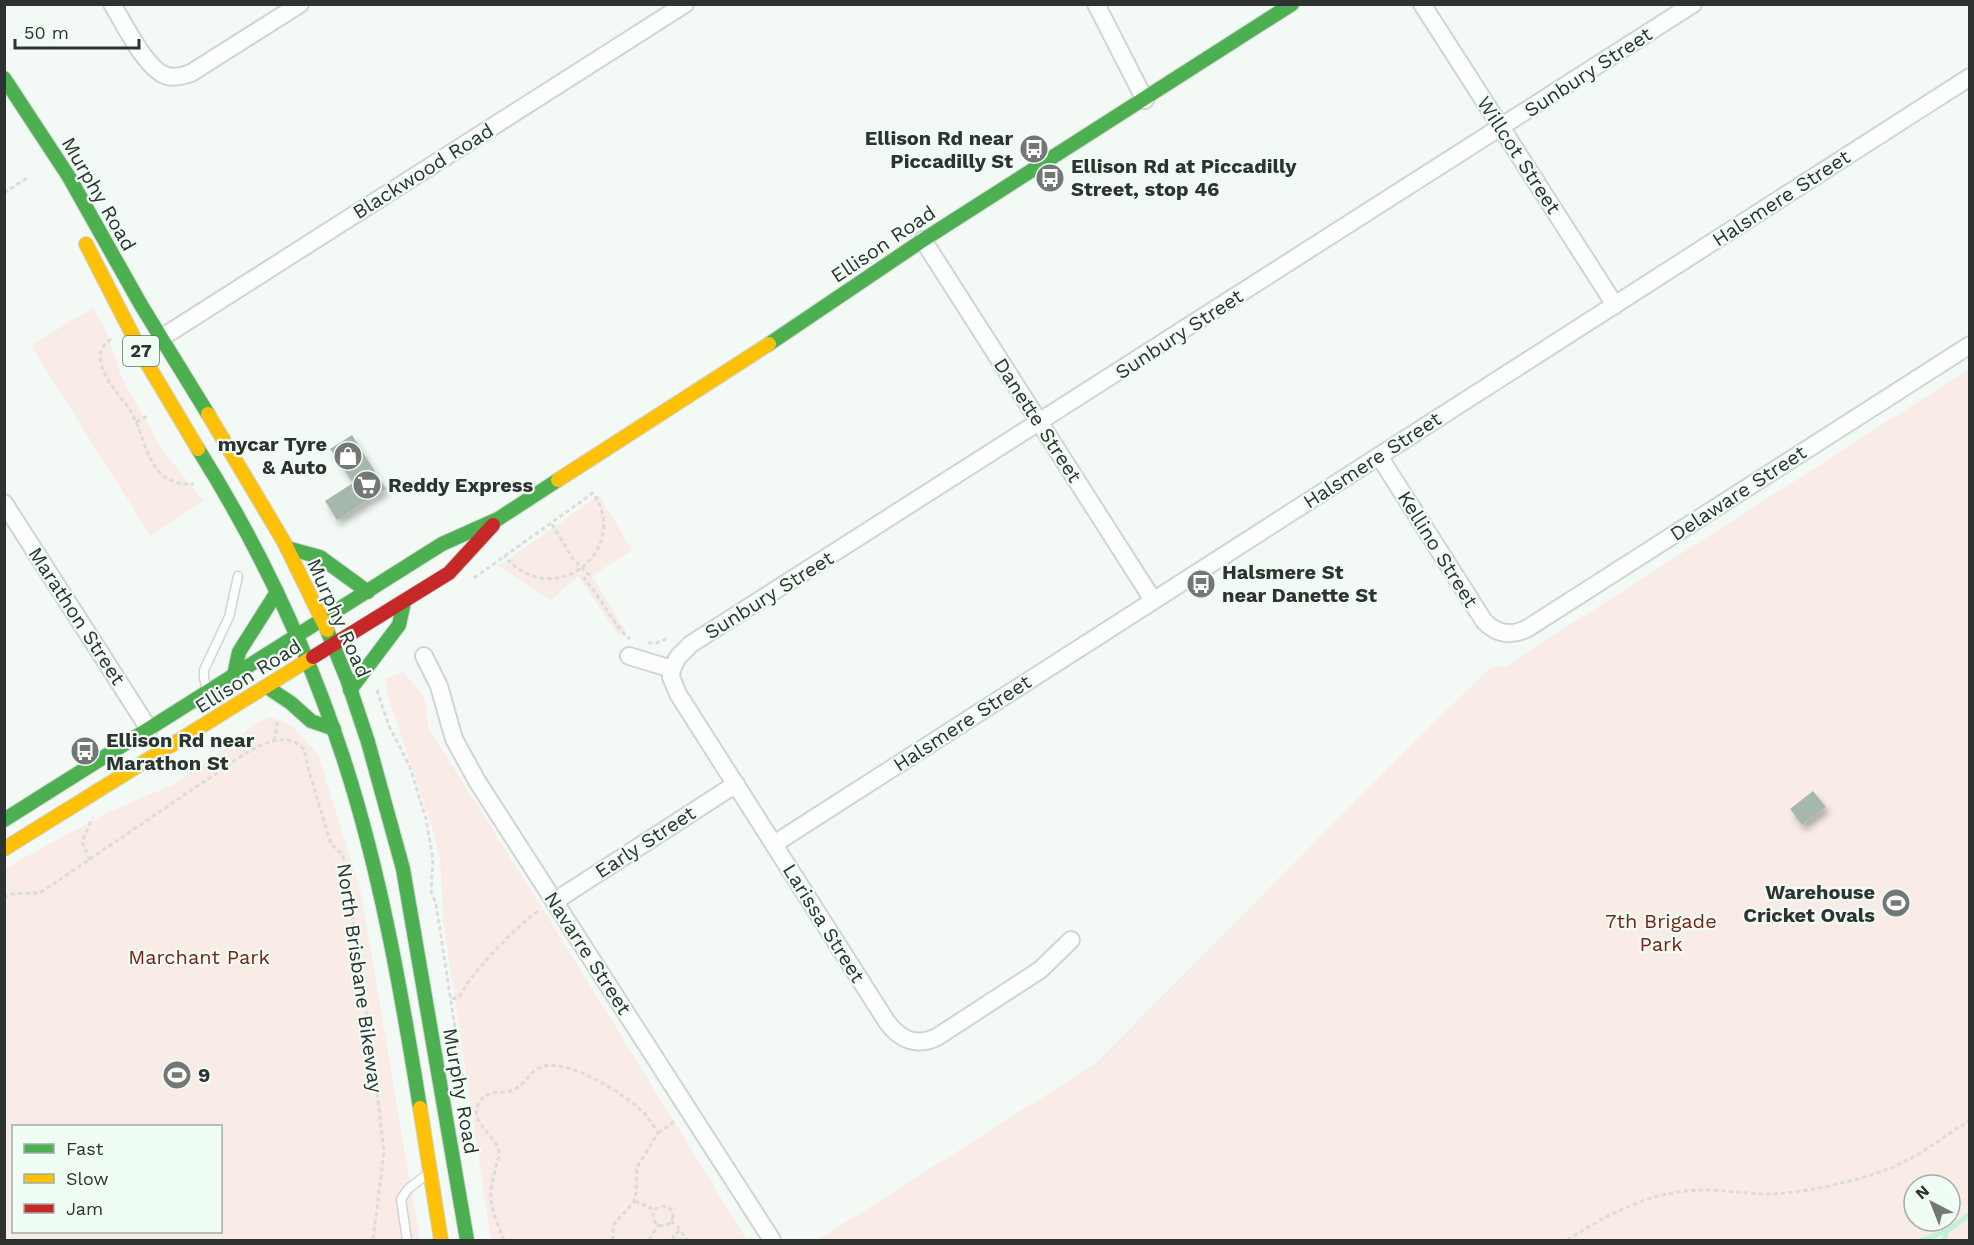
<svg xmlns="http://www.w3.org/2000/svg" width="1974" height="1245" viewBox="0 0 1974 1245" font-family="'Work Sans',sans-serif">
  <defs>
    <filter id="shadow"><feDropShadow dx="3.5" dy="6" stdDeviation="3" flood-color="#0004"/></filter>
  </defs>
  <rect width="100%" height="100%" fill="#f3faf6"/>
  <g fill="#f9ece6" fill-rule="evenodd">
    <path d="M93,307l14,26 14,43 42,75 41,50 -54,34 -119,-189z"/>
    <path d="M1969,369v871h-1151l278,-177 320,-323 75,-73h13zM1914,1185h36v36h-36z"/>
    <path d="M599,495l33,55 -40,26 34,56 -7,4 -41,-60 -28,25 -51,-35z"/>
    <path d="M403,672l21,24 5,33 119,188 199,323h-256l-48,-319 -3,-62 -9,-35 -44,-130 -1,-16z"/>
    <path d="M270,717c7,3 17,5 23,10 7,7 21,22 26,30l42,136 59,347h-415l-1,-371 102,-56 66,-28 54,-38 32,-25zM14,1126h206v106h-206z"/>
  </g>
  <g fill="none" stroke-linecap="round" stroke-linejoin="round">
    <g stroke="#bef3d6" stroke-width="5">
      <path d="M1922,1240l25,-9 23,-17"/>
      <path d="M1944,1240l3,-9"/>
    </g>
  </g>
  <g fill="#a6b7ae" filter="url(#shadow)">
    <path d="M352,435l34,54 -49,31 -12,-19 28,-18 -23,-34z"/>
    <path d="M1813,791l13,16 -24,18 -12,-16z"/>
  </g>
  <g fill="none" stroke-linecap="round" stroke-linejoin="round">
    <g stroke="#d0d5d3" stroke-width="11">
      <g id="lane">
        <path d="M207,689l-3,-11v-8l25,-53 9,-41"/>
        <path d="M407,1240l-6,-41 7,-10 18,-14"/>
      </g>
    </g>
    <g stroke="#d0d5d3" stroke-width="20">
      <g id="street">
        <path d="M112,4c12,19 34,66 55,72 8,2 16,0 24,-3l109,-69"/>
        <path d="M1096,4l49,96"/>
        <path d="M1422,4l193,301"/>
        <path d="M923,240l230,360"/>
        <path d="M161,338l524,-334"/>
        <path d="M1379,456l105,165c12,13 27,16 44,7l442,-283"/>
        <path d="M4,503l145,226"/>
        <path d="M424,656l15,30 15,53 23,42 295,459"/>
        <path d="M629,656l43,13 -1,8 7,17 209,328c13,18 30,25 50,15l103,-67 31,-30"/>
        <path d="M672,669l6,-12 13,-13 1002,-640"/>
        <path d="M774,844l1196,-767"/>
        <path d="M555,901l181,-117"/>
      </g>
    </g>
    <g stroke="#d0d5d3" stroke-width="16">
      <g id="fast">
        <path d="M4,78l65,99 72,128 67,109"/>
        <path d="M769,344l154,-104 369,-236"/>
        <path d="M198,449c61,97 109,199 145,308 37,113 58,233 77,351"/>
        <path d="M287,548l33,9 48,35"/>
        <path d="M327,630l20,49 21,63 35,127 64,371"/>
        <path d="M234,675l5,-23 38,-60"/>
        <path d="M267,687l24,16 20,18 23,8"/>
        <path d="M350,690l49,-65 5,-23"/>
        <path d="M4,820l438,-276 56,-25 60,-39"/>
      </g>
    </g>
    <g stroke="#d0d5d3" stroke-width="16">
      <g id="slow">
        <path d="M86,244l62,121 50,84"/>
        <path d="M208,414l76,128 43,88"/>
        <path d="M558,480l211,-136"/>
        <path d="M4,849l309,-192"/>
        <path d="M420,1108l21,132"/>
      </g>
    </g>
    <g stroke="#d0d5d3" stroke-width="16">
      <path id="jam" d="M313,657l136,-84 44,-48"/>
    </g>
    <g stroke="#dadddc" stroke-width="3" stroke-dasharray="4.5 3" stroke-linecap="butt">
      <path d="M4,193l23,-15"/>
      <path d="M111,339c-8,6 -13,14 -10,24 4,18 19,32 29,47 18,30 16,77 64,74"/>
      <path d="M136,422l13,-7"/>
      <path d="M552,524l21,35 16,16 -5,4c18,18 27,44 46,60"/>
      <path d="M474,578l119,-85c39,55 -37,121 -89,63"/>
      <path d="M648,643h8l10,-4"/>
      <path d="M377,690l12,36 21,41 16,52 7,40 -2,32 5,13 29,189"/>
      <path d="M274,741l4,-22"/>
      <path d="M90,860l-8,-18 10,-24"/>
      <path d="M4,898l7,-4 29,-1 206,-140c13,-7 30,-17 46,-12 4,1 9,6 12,8l4,19 23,76 12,11 29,194 12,103 -11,88"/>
      <path d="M452,999l7,-2c4,-5 6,-11 10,-16 18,-23 47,-55 71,-71"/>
      <path d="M658,1133l18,-13"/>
      <path d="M635,1201l20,9"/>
      <circle cx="663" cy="1216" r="10"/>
      <path d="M671,1221l6,5 10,14"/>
      <path d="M504,1240c-5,-12 -11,-26 -13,-39 -1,-9 2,-22 4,-31 1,-8 6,-13 3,-22 -6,-15 -27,-25 -20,-43 7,-17 21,-10 35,-15 11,-4 17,-19 28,-23 26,-10 86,28 104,47 5,6 9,13 13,19l-21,34 -1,27 -2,8 -21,23v15"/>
      <path d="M649,1240l10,-16"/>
      <path d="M672,1240l3,-5 5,-5"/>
      <path d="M1567,1240c44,-28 90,-52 144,-50 25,1 49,6 73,3 30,-2 89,-16 116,-29 24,-12 47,-29 70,-44"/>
    </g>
    <use href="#lane" stroke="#fdfefe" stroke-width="8"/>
    <use href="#street" stroke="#fdfefe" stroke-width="16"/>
    <use href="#fast" stroke="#4caf50" stroke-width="14"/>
    <use href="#slow" stroke="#ffc107" stroke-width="14"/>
    <use href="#jam" stroke="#c62828" stroke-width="14"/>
  </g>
  <defs>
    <g id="bus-disc" transform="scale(1.5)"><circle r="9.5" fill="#737875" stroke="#f0fdf5"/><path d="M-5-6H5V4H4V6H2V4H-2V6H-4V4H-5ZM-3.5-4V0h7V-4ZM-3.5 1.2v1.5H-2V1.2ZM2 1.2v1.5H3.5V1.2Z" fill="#fff"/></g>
    <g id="shop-disc" transform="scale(1.5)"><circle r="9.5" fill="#737875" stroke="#f0fdf5"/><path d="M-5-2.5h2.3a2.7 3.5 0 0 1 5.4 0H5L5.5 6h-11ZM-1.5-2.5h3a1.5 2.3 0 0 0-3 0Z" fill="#fff"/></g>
    <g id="supermarket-disc" transform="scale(1.5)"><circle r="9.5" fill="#737875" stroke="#f0fdf5"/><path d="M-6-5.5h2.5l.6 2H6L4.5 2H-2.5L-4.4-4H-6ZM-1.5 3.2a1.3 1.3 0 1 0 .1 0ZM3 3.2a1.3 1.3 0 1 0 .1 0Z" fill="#fff"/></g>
    <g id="stadium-disc" transform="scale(1.5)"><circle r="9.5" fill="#737875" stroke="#f0fdf5"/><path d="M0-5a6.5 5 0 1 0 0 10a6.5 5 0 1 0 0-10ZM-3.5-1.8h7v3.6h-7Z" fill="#fff"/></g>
  </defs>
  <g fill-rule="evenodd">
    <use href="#bus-disc" x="1034" y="149"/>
    <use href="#bus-disc" x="1050" y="178"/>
    <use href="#shop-disc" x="348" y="456"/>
    <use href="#supermarket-disc" x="367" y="485"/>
    <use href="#bus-disc" x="1201" y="584"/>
    <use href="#bus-disc" x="85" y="751"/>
    <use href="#stadium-disc" x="1896" y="903"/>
    <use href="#stadium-disc" x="177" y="1075"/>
  </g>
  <g text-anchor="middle" stroke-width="4.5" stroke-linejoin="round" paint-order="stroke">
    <rect fill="#f0fdf5" stroke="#686f6b" stroke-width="1.5" x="123" y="336" width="36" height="30" rx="4.5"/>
    <g font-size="18" font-weight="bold" fill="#2e3230">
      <text x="141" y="357">27</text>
    </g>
    <g font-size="20" fill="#2e3230" stroke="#f0fdf5">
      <text transform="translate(1588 72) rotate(-33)" y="7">Sunbury Street</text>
      <text transform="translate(1519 155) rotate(57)" y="7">Willcot Street</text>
      <text transform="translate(423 171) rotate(-32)" y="7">Blackwood Road</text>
      <text transform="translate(99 194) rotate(60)" y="7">Murphy Road</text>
      <text transform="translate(1781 198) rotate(-33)" y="7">Halsmere Street</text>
      <text transform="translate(883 244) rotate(-34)" y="7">Ellison Road</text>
      <text transform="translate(1179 334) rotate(-33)" y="7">Sunbury Street</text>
      <text transform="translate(1038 420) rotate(57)" y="7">Danette Street</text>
      <text transform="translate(1372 460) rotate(-33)" y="7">Halsmere Street</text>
      <text transform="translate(1738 493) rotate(-33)" y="7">Delaware Street</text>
      <text transform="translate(1438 549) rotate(58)" y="7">Kellino Street</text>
      <text transform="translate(769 595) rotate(-32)" y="7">Sunbury Street</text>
      <text transform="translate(77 616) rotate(57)" y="7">Marathon Street</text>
      <text transform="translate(339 618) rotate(66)" y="7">Murphy Road</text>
      <text transform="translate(248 676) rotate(-32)" y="7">Ellison Road</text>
      <text transform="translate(962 723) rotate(-33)" y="7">Halsmere Street</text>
      <text transform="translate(645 842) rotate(-33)" y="7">Early Street</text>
      <text transform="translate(824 923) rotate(58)" y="7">Larissa Street</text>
      <text transform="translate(588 953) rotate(57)" y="7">Navarre Street</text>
      <text transform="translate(360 978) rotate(82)" y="7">North Brisbane Bikeway</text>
      <text transform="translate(461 1091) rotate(80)" y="7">Murphy Road</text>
    </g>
    <g font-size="20" font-weight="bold" fill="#2e3230" stroke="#f0fdf5" text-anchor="start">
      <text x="1013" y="145" text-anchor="end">Ellison Rd near<tspan x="1013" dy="23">Piccadilly St</tspan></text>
      <text x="1071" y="173">Ellison Rd at Piccadilly<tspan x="1071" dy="23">Street, stop 46</tspan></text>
      <text x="327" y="451" text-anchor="end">mycar Tyre<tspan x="327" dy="23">&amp; Auto</tspan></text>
      <text x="388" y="492">Reddy Express</text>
      <text x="1222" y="579">Halsmere St<tspan x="1222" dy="23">near Danette St</tspan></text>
      <text x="106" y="747">Ellison Rd near<tspan x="106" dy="23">Marathon St</tspan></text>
      <text x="1875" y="899" text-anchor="end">Warehouse<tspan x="1875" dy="23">Cricket Ovals</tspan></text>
      <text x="198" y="1082">9</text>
    </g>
    <g font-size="20" fill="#772314" stroke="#f0fdf5">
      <text x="1661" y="928">7th Brigade<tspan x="1661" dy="23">Park</tspan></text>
      <text x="199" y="964">Marchant Park</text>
    </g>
  </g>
  <rect width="1974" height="1245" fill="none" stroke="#2e3230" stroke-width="12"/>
  <rect x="12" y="1125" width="210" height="108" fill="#f0fdf5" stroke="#a2aca6" stroke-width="1.5"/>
  <rect x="24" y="1144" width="30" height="9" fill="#4caf50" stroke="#a2aca6" stroke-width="1.5"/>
  <text x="66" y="1155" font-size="18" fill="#2e3230">Fast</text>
  <rect x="24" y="1174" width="30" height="9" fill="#ffc107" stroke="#a2aca6" stroke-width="1.5"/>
  <text x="66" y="1185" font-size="18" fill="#2e3230">Slow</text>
  <rect x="24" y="1204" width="30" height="9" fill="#c62828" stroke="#a2aca6" stroke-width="1.5"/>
  <text x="66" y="1215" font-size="18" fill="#2e3230">Jam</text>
  <g transform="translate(1932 1203) rotate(318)"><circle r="28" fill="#f0fdf5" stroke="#a2aca6" stroke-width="1.5"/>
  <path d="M0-4.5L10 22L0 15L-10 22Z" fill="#737875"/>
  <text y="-9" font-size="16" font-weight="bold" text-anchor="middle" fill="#2e3230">N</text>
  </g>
  <path d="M15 39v9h124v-9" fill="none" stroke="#2e3230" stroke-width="3"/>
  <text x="24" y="39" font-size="18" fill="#2e3230" stroke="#f0fdf5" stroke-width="4.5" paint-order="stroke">50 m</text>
</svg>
